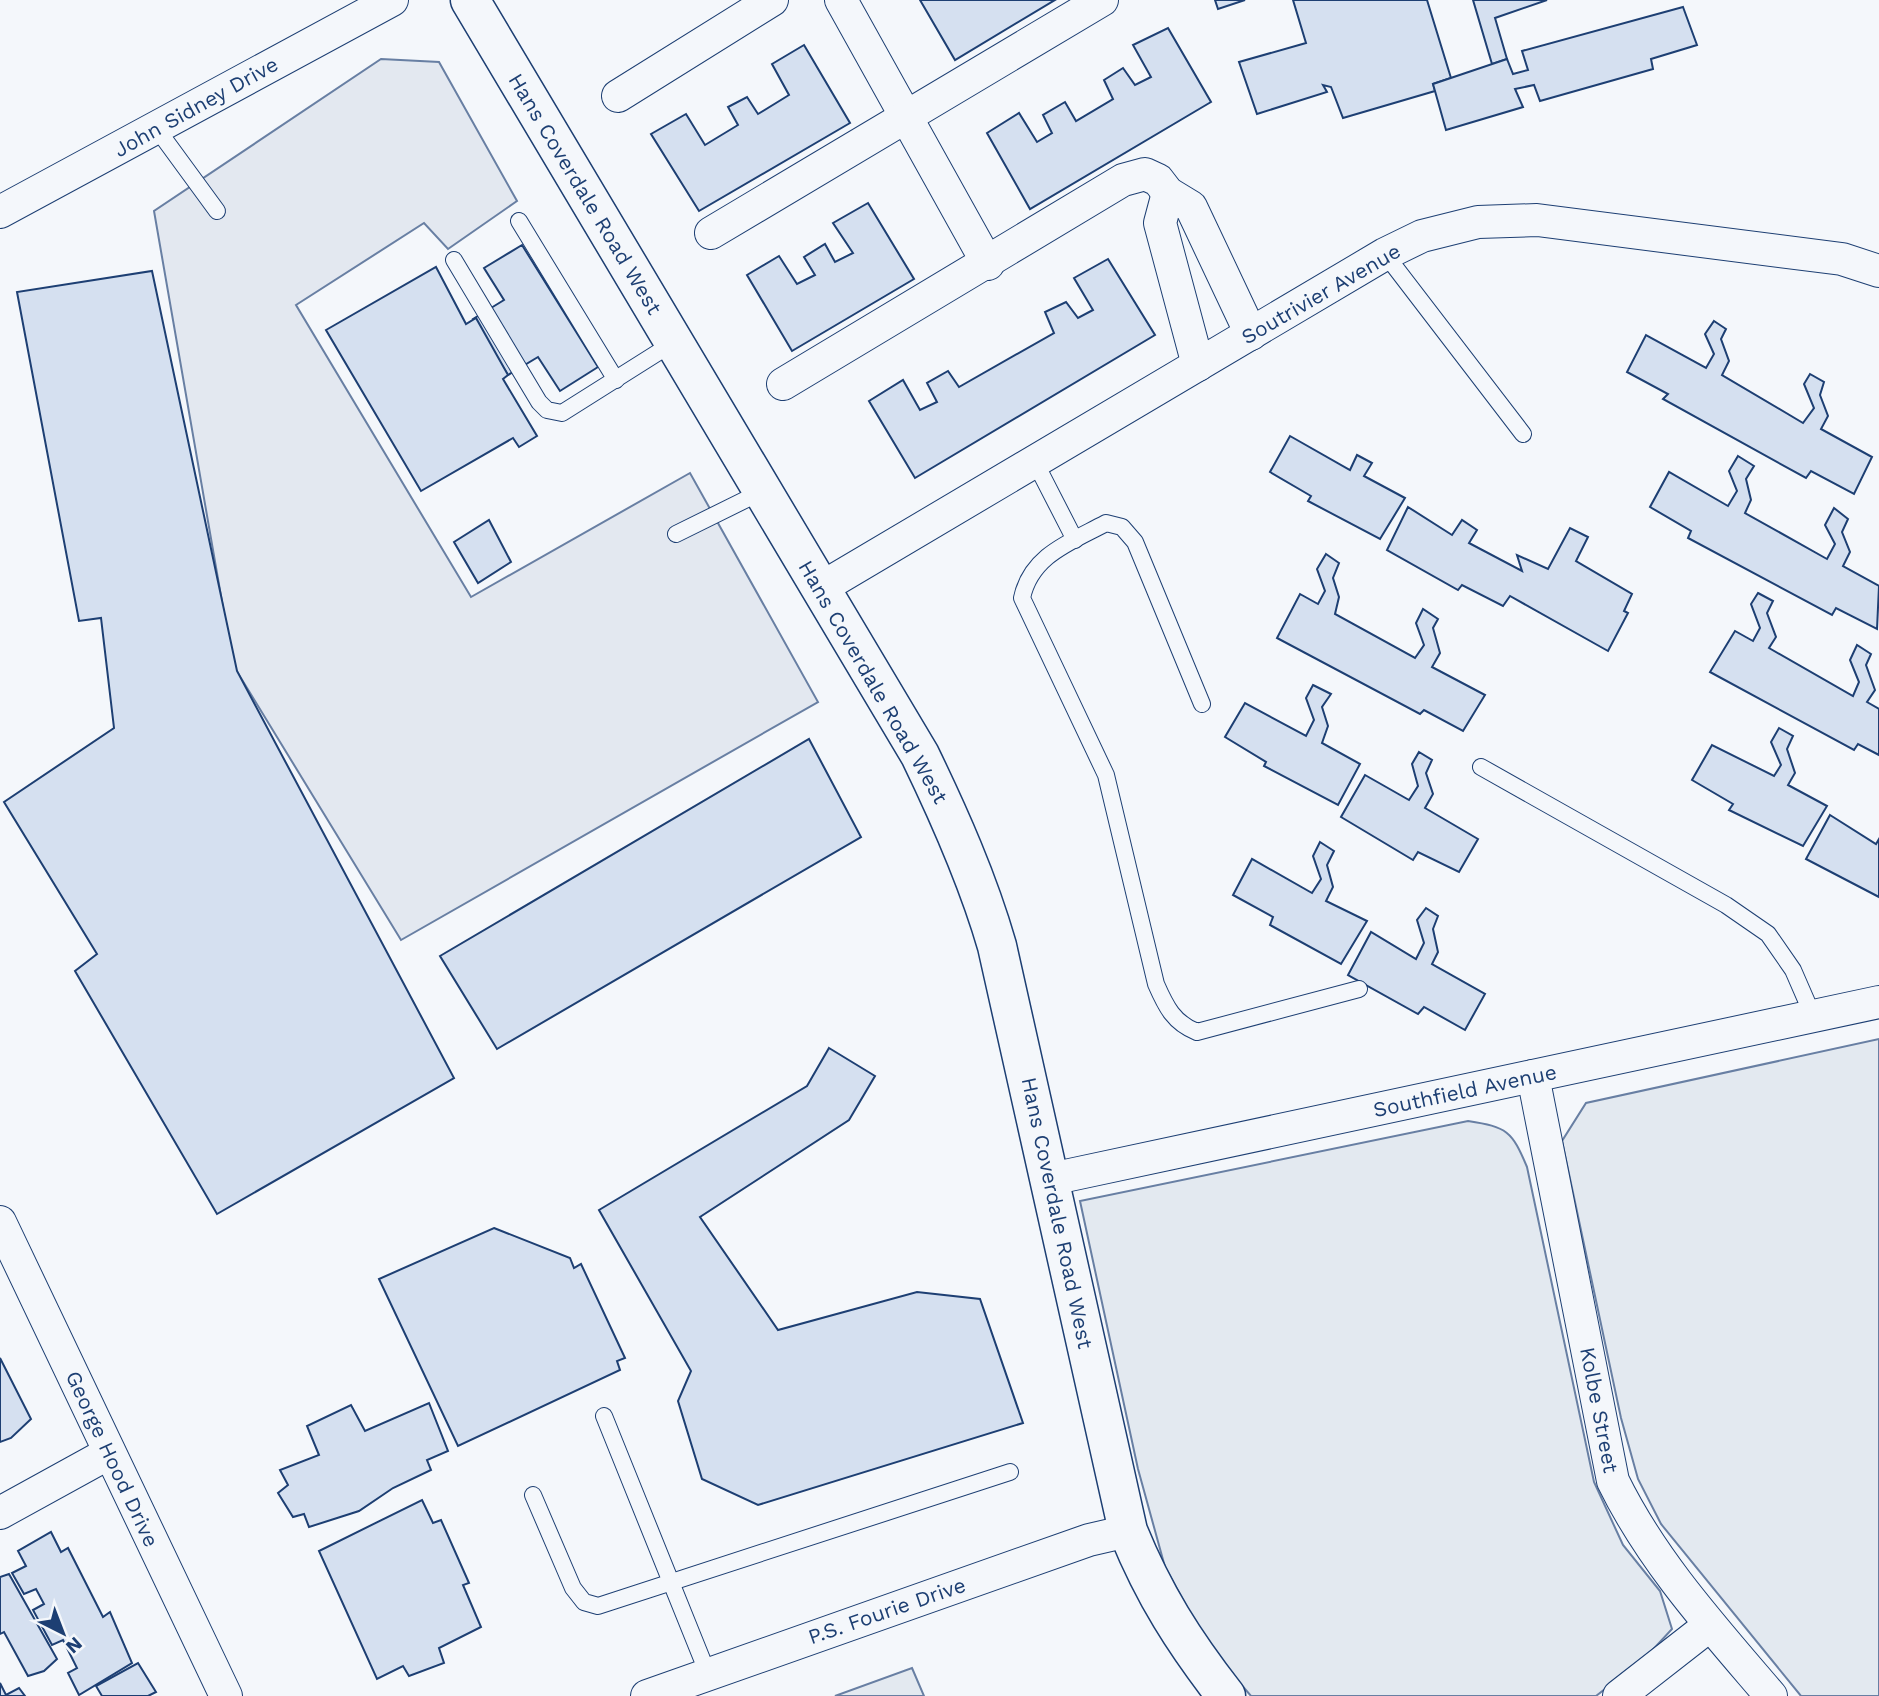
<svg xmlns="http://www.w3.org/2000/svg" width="1879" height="1696" viewBox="0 0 1879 1696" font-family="'Work Sans',sans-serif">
  <rect width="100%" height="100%" fill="#f4f7fb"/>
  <g fill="#e3e9f0" stroke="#687fa3" stroke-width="2">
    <path d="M1879,1039v657h-78l-140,-172 -23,-45 -17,-61 -59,-277 24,-38z"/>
    <path d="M1468,1121c39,6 44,10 59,46l67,315 29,63 37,46 12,38 -25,27 -51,40h-345l-43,-50 -43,-79 -27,-98 -58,-268z"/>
    <path d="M912,1668l12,28h-89z"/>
  </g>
  <path fill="#e3e8f0" stroke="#687fa3" stroke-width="2" d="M381,59l58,3 78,139 -69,48 -24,-26 -128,82 175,292 219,-124 128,229 -417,238 -168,-275 -79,-454z"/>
  <g fill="#d5e0f0" stroke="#1d3f73" stroke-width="2">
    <path d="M920,0h135l-100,60z"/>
    <path d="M1215,0h30l-27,9z"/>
    <path d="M1293,0h134l24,78 -18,6 2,7 -92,27 -12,-31 -8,-2 4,7 -70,22 -18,-52 67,-19z"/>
    <path d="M1473,0h74l-52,18 12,41 -15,5z"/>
    <path d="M1683,7l14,38 -46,14 2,10 -113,32 -6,-16 -19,4 8,18 -77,23 -13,-46 74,-25 6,15 15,-4 -6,-19z"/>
    <path d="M1168,28l43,74 -181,107 -43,-76 32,-20 18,29 15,-9 -9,-18 22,-13 11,19 37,-22 -9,-19 19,-12 12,17 16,-8 -18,-32z"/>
    <path d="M804,45l46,78 -151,88 -48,-77 35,-20 19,31 33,-20 -10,-18 19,-10 11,17 31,-19 -17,-31z"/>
    <path d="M868,203l46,76 -122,72 -45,-76 32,-19 18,28 18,-9 -11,-18 21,-13 10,18 18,-9 -20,-30z"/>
    <path d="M522,245l76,122 -38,24 -22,-34 -30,18 -35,-56 31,-19 -20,-32z"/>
    <path d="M1108,259l47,76 -240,143 -46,-77 34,-21 17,30 17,-8 -10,-19 21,-12 11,16 95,-54 -9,-21 21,-10 12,16 15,-8 -19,-32z"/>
    <path d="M436,267l30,57 10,-6 32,57 -5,4 34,57 -18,11 -6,-9 -92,53 -95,-161z"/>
    <path d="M152,271l85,400 217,407 -237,136 -142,-243 22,-17 -93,-152 110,-74 -13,-110 -22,3 -62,-329z"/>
    <path d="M1714,321l12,8 -5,10 8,22 -7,14 81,48 11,-15 -10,-24 6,-10 14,8 -4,13 8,21 -7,13 51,28 -18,37 -43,-23 -5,7 -143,-79 5,-5 -41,-22 19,-37 60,33 8,-14 -9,-20z"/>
    <path d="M1290,436l60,34 7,-15 15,8 -8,13 41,22 -25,41 -72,-38 3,-5 -41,-24z"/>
    <path d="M1738,456l16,10 -8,13 5,21 -6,13 82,46 8,-15 -10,-19 9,-17 14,11 -6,13 8,20 -7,14 36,20 -2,43 -41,-21 -4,7 -144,-77 3,-7 -41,-24 19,-35 59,34 9,-15 -8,-20z"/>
    <path d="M1408,507l44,28 10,-15 15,10 -8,13 53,28 -5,-16 31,14 22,-41 18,9 -12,24 56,33 -8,17 4,2 -20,38 -98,-55 -7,10 -41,-21 -4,5 -71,-40z"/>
    <path d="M489,520l22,42 -33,21 -24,-41z"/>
    <path d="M1326,554l13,9 -6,15 6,19 -4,17 80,44 9,-13 -8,-22 7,-14 15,10 -5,9 7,25 -8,14 53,28 -22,36 -39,-21 -4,4 -143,-76 23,-44 18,10 7,-13 -8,-22z"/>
    <path d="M1758,593l15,8 -6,12 9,24 -7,11 84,48 6,-14 -9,-22 7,-15 14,9 -5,11 9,25 -8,12 12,7v46l-21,-11 -4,6 -144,-78 25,-41 18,10 7,-13 -9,-24z"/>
    <path d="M1313,685l18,9 -9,13 6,19 -6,17 38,21 -22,41 -74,-39 2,-4 -41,-25 20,-34 61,33 8,-16 -8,-22z"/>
    <path d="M1779,728l14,8 -6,13 8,24 -7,12 39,21 -24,40 -74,-36 4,-6 -41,-24 20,-35 62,31 7,-11 -10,-23z"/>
    <path d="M809,739l52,98 -364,212 -57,-93z"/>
    <path d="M1419,752l13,8 -6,13 7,21 -8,14 53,31 -19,33 -41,-20 -5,8 -72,-43 24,-42 44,25 9,-14 -6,-22z"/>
    <path d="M1830,815l46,29 3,-5v58l-73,-38z"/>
    <path d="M1320,842l14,9 -7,14 6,22 -7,14 41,20 -26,43 -71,-39 3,-8 -40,-22 19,-36 60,34 9,-14 -8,-23z"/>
    <path d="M1426,908l12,8 -5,13 5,23 -6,12 53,30 -20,36 -41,-23 -6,7 -70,-39 23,-43 45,27 8,-16 -7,-23z"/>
    <path d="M829,1048l46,28 -26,44 -149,97 78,113 139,-38 63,7 43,124 -265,82 -56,-26 -24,-78 13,-30 -92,-161 208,-124z"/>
    <path d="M494,1228l76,30 4,10 7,-4 44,94 -8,3 3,9 -162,76 -79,-167z"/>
    <path d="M0,1358l31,61 -20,19 -11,4z"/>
    <path d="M429,1403l19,48 -21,9 4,10 -38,18 -34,23 -50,16 -5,-13 -11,3 -15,-24 10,-8 -8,-15 39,-15 -12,-29 44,-21 14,26z"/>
    <path d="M422,1500l11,23 8,-3 28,63 -6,2 18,42 -42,21 5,15 -35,13 -6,-10 -26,13 -58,-128z"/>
    <path d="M51,1532l10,20 7,-4 35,69 7,-5 22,51 -53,32 -11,-22 9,-5 -14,-28 -11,5 -19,-35 11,-6 -8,-15 -12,5 -12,-21 14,-7 -8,-15z"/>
    <path d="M9,1574l48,85 -13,12 -16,5 -24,-44 -4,2v-57z"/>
    <path d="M138,1663l18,29 -8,4h-46l-6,-10z"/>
    <path d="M0,1683l6,12 13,-7 6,8h-25z"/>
  </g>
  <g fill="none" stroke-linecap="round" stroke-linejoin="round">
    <g stroke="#1d3f73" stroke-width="18">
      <g id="service">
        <path d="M157,129l60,82"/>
        <path d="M519,221l97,159"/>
        <path d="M1385,254l138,180"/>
        <path d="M454,260l85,142 8,8 15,3 111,-70"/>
        <path d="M1035,462l40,78"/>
        <path d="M676,534l87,-43"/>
        <path d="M1202,704l-67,-162 -13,-15 -16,-4c-35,19 -75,32 -84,75l84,177 50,209c10,23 18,39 41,48l162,-43"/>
        <path d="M1481,767l245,138 42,29 25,36 20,46"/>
        <path d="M604,1416l104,258"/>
        <path d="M533,1495l40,93 11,14 14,4 412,-134"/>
      </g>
    </g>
    <g stroke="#1d3f73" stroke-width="34">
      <g id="minor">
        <path d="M841,0l147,264"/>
        <path d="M618,96l154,-96"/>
        <path d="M1168,193l-8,30 38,142"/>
        <path d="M0,212l392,-212"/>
        <path d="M711,233l391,-233"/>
        <path d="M783,384l340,-204 22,-6 13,6 10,13 23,14 60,127"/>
        <path d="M821,588l564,-334 37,-18 56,-14 59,-2 305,39 37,12"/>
        <path d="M1533,1076l80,405c39,80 100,147 158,215"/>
        <path d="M1051,1179l828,-177"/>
        <path d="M0,1222l226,474"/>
        <path d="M0,1513l109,-60"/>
        <path d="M647,1696l442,-156 39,-9"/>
        <path d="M1619,1696l91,-71"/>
      </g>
    </g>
    <g stroke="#1d3f73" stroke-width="41">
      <path id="tertiary" d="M470,0l450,755c30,62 58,125 77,191l131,585c26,64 56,111 98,165"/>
    </g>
    <use href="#service" stroke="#f4f7fb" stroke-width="16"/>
    <use href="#minor" stroke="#f4f7fb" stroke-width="32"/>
    <use href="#tertiary" stroke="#f4f7fb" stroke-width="38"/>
  </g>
  <g text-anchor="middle" stroke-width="5" stroke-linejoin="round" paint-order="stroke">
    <g font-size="21" fill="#1d3f73" stroke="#f4f7fb">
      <text transform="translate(196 107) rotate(-29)" y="7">John Sidney Drive</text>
      <text transform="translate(585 194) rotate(59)" y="7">Hans Coverdale Road West</text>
      <text transform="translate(1321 294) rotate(-30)" y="7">Soutrivier Avenue</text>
      <text transform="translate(873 682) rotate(60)" y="7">Hans Coverdale Road West</text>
      <text transform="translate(1465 1091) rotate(-12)" y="7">Southfield Avenue</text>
      <text transform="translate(1057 1213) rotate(78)" y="7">Hans Coverdale Road West</text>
      <text transform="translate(1599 1410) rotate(79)" y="7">Kolbe Street</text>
      <text transform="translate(112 1459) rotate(65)" y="7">George Hood Drive</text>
      <text transform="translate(887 1611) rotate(-19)" y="7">P.S. Fourie Drive</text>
    </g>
  </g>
  <g transform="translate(63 1633) rotate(138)" stroke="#f4f7fb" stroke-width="5" paint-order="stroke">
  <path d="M0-5L12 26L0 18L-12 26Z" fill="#1d3f73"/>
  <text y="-10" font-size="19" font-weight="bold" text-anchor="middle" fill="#1d3f73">N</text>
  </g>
</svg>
